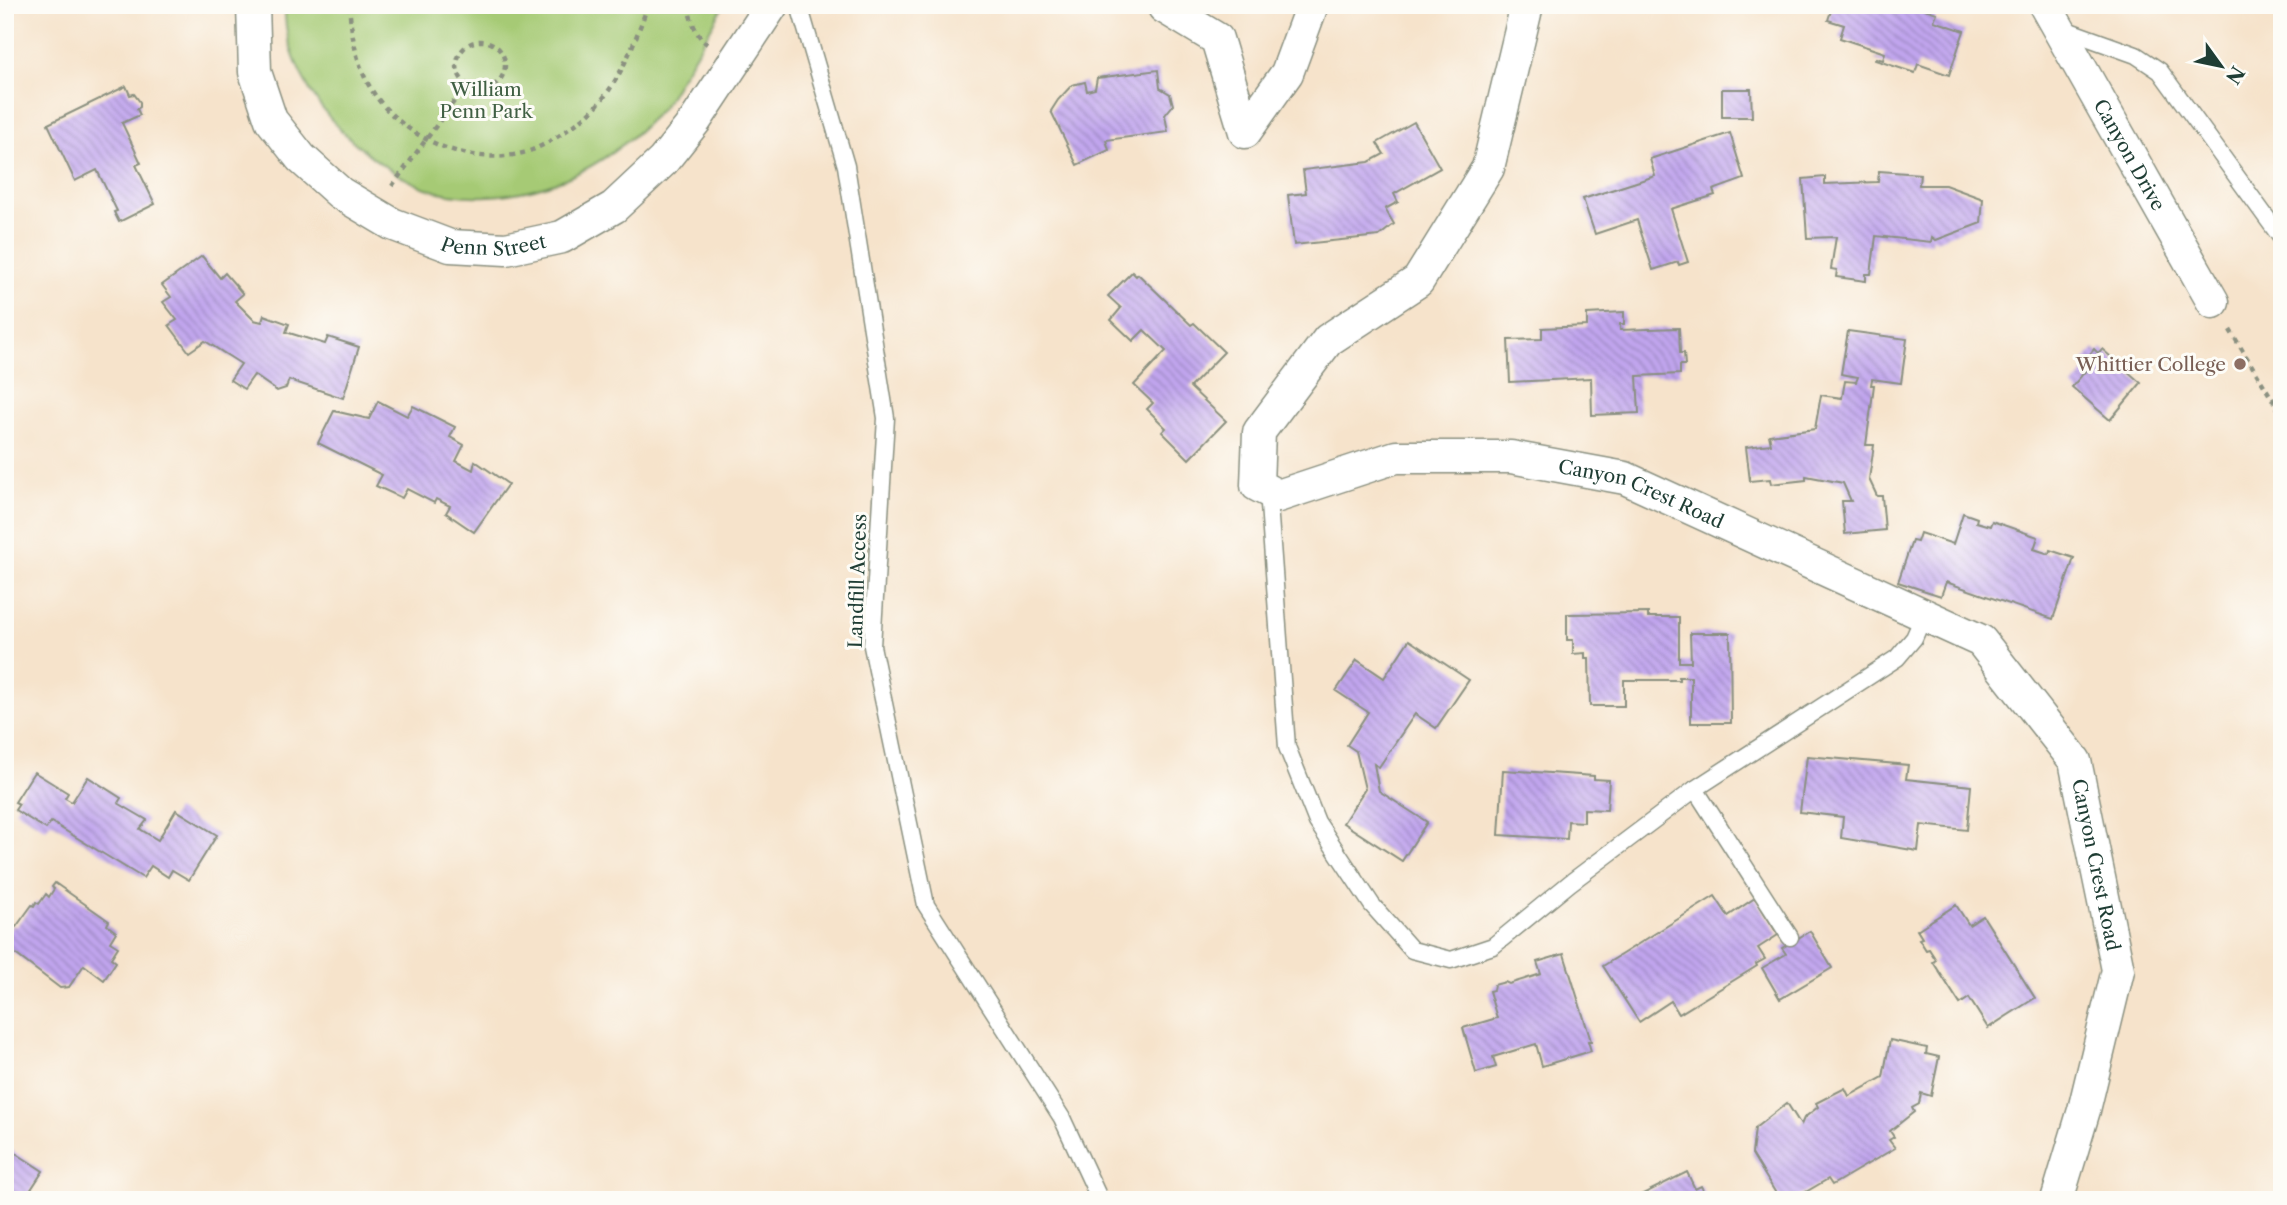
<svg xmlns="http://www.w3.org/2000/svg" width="2287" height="1205" viewBox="0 0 2287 1205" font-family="'Libre Caslon Text',serif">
  <defs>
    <pattern id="building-back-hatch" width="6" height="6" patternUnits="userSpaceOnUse" patternTransform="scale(1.75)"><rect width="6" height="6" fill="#c1a5ee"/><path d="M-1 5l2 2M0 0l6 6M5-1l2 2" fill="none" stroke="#9c88c2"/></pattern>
  </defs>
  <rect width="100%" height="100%" fill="#fdfcf7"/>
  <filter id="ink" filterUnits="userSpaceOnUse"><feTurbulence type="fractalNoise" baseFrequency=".0143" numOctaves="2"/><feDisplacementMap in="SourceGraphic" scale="14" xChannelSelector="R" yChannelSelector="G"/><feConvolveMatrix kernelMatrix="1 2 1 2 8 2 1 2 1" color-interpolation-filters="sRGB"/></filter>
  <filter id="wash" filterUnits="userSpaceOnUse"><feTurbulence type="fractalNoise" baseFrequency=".00686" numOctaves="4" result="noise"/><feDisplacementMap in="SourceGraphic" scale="28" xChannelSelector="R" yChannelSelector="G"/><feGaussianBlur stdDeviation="1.57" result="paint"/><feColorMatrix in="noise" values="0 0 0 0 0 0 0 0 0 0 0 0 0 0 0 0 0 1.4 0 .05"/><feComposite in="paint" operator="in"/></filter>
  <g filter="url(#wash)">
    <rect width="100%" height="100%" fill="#f6e3cb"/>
    <path fill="#a6ca74" stroke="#628454" stroke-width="2" d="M285,5h439c-14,25 -28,49 -44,74 -6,10 -12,22 -20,31 -46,50 -102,82 -171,86 -20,1 -44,-1 -63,-8 -31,-12 -59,-33 -83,-56 -32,-31 -60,-81 -58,-127z"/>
    <g id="blocks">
      <g fill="url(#building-back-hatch)">
        <path d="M1833,5h80l24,8 -3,8 30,10 -15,44 -31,-11 -3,9 -40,-13 1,-2 7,2 2,-7 -45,-15 4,-13 -16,-5z"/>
        <path d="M1158,70l2,18 10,6 3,11 -8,10 3,17 -62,8 3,10 -32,15 -26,-54 7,-11 14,-15 13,-3 2,9 8,-2 2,-11z"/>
        <path d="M126,86l4,9 4,-1 6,8v5l-3,2 3,6 -18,8 19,40 -5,2 19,39 -36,18 -5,-10 3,-1 -20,-41 -22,11 -27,-57z"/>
        <path d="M1722,89h29l1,28h-30z"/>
        <path d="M1414,122l26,46 -46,26 4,8 -13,7 9,15 -15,12 -85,9 -6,-50 18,-2 -3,-23 66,-8 15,-8 -7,-11z"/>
        <path d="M1730,133l14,46 -31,11 2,5 -44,14 17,53 -9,3 -1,-3 -25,8 -16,-50 -42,14 -12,-35 72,-23 -5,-17z"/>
        <path d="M1879,171l41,3 -1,11h26l38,14 -2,24 -45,17 -4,-3 -1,5 -55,-6 -5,38h-5v7l-30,-4 1,-7 -6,-1 5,-32 -29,1 -4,-59 22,-2v7l53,-2z"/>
        <path d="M202,256l18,22 5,-5 18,21 -8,7 19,19 8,2 2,-7 25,9 -3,8 39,12 3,-7 31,10 -16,51 -54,-18 -3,8 -9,3 -23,-16 -10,14 -14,-9 11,-16 -36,-23 -16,11 -20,-27 8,-5 -14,-18 8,-5 -9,-12z"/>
        <path d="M1132,272l4,4 2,-2 53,51 3,-2 30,29 -34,35 36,34 -37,38 -27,-27 4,-4 -19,-19 6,-6 -19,-18 32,-34 -22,-21 -11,11 -22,-21 10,-12 -13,-12z"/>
        <path d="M1624,312v12h-4v6l59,-2 1,25h4l1,12h-5v9l-43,2 2,37 -47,2 -1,-37 -81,4 -2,-42 34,-1v-11l45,-2v-12z"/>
        <path d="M1848,331l59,8 -6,44 -29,-4 -1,6h3l-8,60h8l-5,34 8,17h5l3,34 -40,4 -3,-33h9l-8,-18 -37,-7v4l-35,4 -1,-5 -20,2 -4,-34 25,-3 -2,-9 46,-6 6,-34 21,3 3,-17 11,1 2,-5 -17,-3z"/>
        <path d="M2094,349l4,4 4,-4 39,34 -31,37 -38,-33 15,-18 -6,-4z"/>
        <path d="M378,401l29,15 6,-10 42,21 -5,10 14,8 -8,16 17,9 2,-9 33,23 -34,48 -28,-19 4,-7 -14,-7 -2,4 -27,-14 -5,9 -26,-12 6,-11 -64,-32 16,-32 35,8z"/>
        <path d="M1963,513l14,5 -1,4 14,4 2,-5 46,16 -4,12 15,5 1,-4 24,8 -21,61 -107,-37 -5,14 -43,-14 14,-41 5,1 3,-9 33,11z"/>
        <path d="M1648,613v4h31v45h12l-1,-29h40l1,90h-40v-46h-12v3h-55v26h-34l-1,-48h-4v-5l-12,1v-14h-6v-26z"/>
        <path d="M1409,640l60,40 -33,48 -21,-14 -36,53 -5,-3 5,27 48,31 -25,39 -59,-38 22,-34 -9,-38 -9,-6 21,-33 -32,-21 21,-31 27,18z"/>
        <path d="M1807,756l101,9 -2,14 65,7 -4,44 -46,-5 -3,26 -77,-13 2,-21 -43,-5z"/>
        <path d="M1503,770l91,6v3l15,1 -2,30 -23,-1v13l-16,-1 -1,18 -68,-4z"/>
        <path d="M34,772l34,21 -3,5 7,4 16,-25 33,21 -3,5 29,17 -7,9 18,11 18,-30 41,25 -28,45 -17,-10 -4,7 -17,-11 -8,12 -92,-56 -5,7 -31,-19 4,-6 -4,-2z"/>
        <path d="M55,883l54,38 -2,4 9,7 -6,10 8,5 -7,11 5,4 -12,18 -20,-15 -15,22 -9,1 -55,-42v-9l8,-12 3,2 16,-22 2,1 2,-4 3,2 7,-10 3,3 5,-8 -2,-2z"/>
        <path d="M1715,896l13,20 27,-18 23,37 -20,13 7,11 -9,5 1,2 -78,48 -8,-13 -32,21 -36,-56z"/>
        <path d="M1956,905l13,20 14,-9 52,82 -47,30 -19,-30 -9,6 -27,-42 3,-2 -7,-11 -3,1 -7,-11 3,-1 -5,-8z"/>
        <path d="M1810,931l22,37 -52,31 -18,-31 24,-14 -4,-6z"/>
        <path d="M1564,954l27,87h-3l3,10 -49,15 -6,-22 -43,13 3,10 -20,6 -13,-45 34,-10 -8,-27 4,-1 1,-5 11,-3 4,2 32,-10 -4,-12z"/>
        <path d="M1890,1040l37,8 -1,6 13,3 -8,39 -10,-3 -2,11 -7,4 2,4 -24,19 4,6 -5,3 6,8 -63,37 -4,-6 -36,21h-12l-28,-46 3,-26 32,-25 14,22 3,-7 14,-11 -2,-4 29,-15 4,8 34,-19z"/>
        <path d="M5,1146l38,25 -19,29h-19z"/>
        <path d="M1687,1172l8,17 6,-3 7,14h-77z"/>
      </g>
    </g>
  </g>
  <g filter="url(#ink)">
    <use href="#blocks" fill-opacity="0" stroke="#8a9080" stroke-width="2"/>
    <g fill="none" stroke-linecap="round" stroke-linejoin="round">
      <g stroke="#8a9080" stroke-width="19">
        <g id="lane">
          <path d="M799,5l47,161 40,252 -14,228 54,259 136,213 38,82"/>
          <path d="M2061,28l75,27 24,16 122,168"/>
          <path d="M1268,491l19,256 30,75 55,83 40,45 39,10 42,-14 77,-63 125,-94 202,-131 17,-20 10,-23"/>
          <path d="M1695,789l95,148"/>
        </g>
      </g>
      <g stroke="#8a9080" stroke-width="35">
        <g id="street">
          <path id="s1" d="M253,5l2,67 16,48 30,38 39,35 52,31 58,22 56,3 56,-12 52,-30 49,-46 32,-40 77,-116"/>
          <path id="s2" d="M1527,5l-39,163 -70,113 -90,59 -69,92 -2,53 21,11 118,-39h115l114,21 356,163 94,120 43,209 -34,140 -27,90"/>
          <path id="s3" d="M2045,5l168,297"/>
          <path d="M1164,7l53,32 28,93 42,-59 25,-68"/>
        </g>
      </g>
      <g stroke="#8a9080" stroke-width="4.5" stroke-dasharray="5 5" stroke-linecap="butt">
        <path d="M349,5c2,23 5,46 14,68 24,60 107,100 169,77 18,-7 39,-22 54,-34 32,-27 48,-72 62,-111"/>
        <path d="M688,5c2,13 8,31 19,39"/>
        <circle cx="481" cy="65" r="24"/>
        <path d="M392,186l74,-101"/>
        <path d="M2230,330l52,85"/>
      </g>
      <use href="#lane" stroke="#fff" stroke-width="16"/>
      <use href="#street" stroke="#fff" stroke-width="32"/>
    </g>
  </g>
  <circle fill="#8d6e63" stroke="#fdfcf7" stroke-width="2.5" cx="2240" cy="364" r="7"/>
  <g text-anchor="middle" stroke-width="6" stroke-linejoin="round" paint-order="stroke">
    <g font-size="19" fill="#416044" stroke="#fdfcf7">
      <text x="486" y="96">William<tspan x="486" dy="22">Penn Park</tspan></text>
    </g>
    <g font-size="19" fill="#1f3d34" stroke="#fdfcf7">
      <text dy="7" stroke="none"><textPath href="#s3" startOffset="172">Canyon Drive</textPath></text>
      <text dy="7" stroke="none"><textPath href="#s1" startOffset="385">Penn Street</textPath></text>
      <text dy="7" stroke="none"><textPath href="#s2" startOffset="975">Canyon Crest Road</textPath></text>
      <text transform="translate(857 581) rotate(-88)" y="7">Landfill Access</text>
      <text dy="7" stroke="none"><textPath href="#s2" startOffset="1605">Canyon Crest Road</textPath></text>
    </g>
    <g font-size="19" fill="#785e54" stroke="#fdfcf7" text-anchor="end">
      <text x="2226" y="371">Whittier College</text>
    </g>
  </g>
  <rect width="2287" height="1205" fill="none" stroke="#fdfcf7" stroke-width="28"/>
  <g transform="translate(2221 66) rotate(123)" stroke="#fdfcf7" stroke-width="5" paint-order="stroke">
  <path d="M0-5L12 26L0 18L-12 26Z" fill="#1f3d34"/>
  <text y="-10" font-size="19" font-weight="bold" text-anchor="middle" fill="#1f3d34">N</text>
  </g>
</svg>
